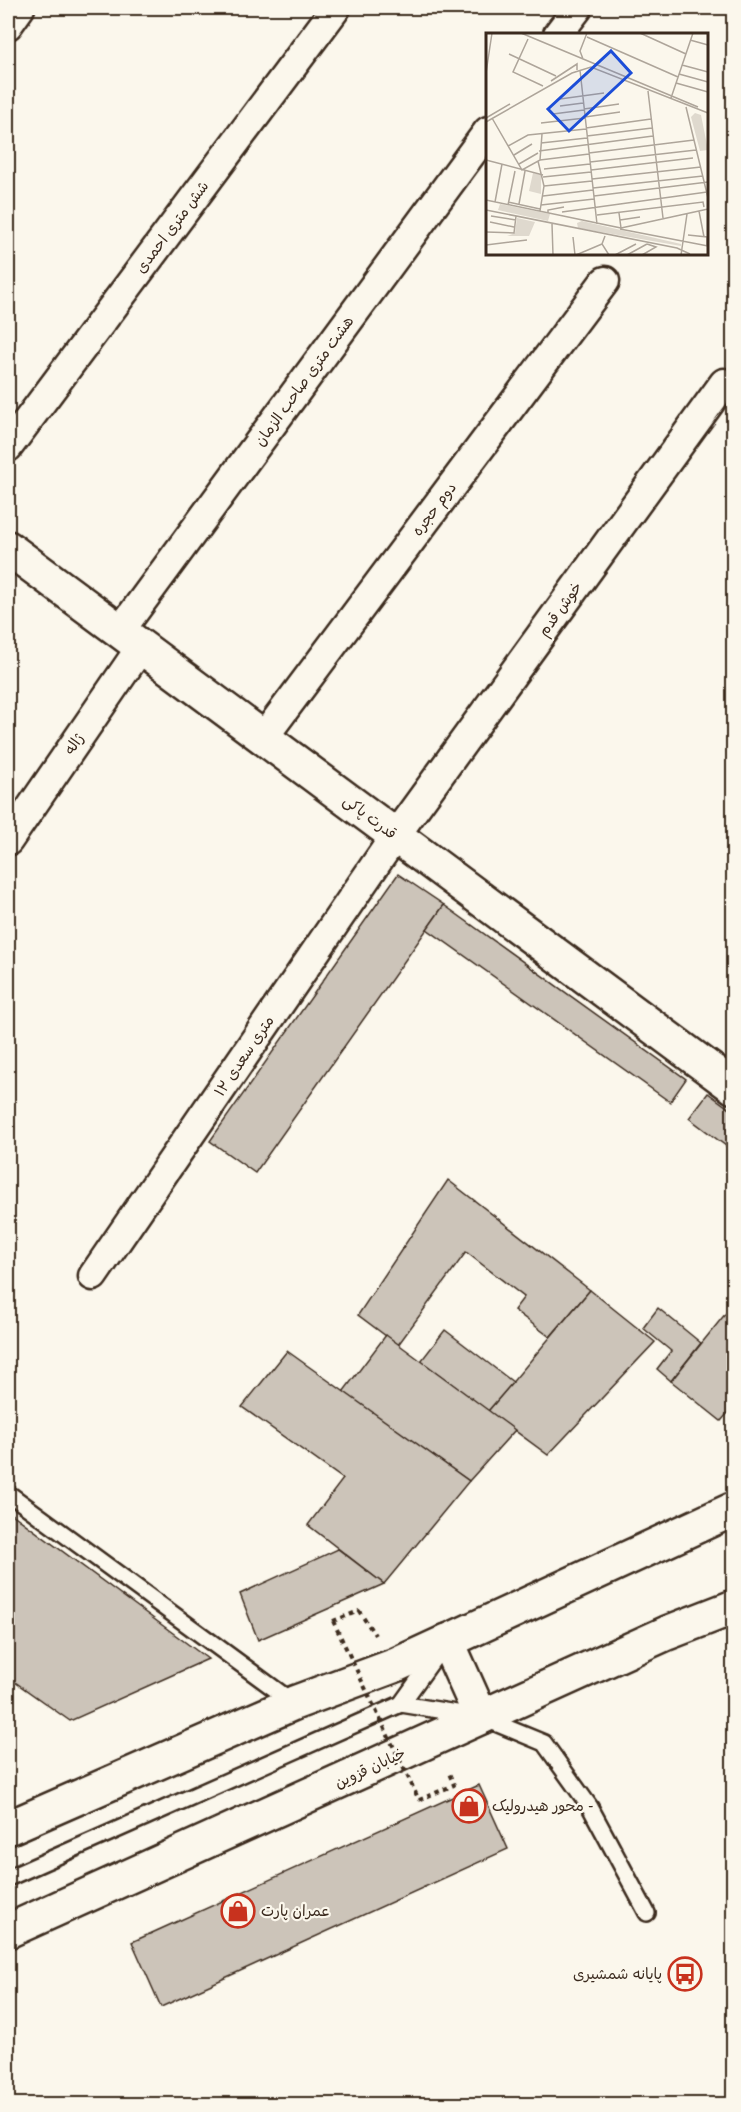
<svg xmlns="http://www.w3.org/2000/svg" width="741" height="2112" viewBox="0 0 741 2112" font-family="'Balsamiq Sans','Playpen Sans Arabic',sans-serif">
  <rect width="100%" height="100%" fill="#fbf7ec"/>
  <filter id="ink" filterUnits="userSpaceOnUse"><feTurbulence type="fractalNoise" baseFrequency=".0167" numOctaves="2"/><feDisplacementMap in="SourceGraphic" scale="12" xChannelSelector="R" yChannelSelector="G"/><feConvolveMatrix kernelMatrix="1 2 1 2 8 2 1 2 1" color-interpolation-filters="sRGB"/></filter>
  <g filter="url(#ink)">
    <g fill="#ccc4b9" stroke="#3b2a1e" stroke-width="1.5">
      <path d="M398,874l46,31 -189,268 -45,-32z"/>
      <path d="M444,905l242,174 -16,23 -243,-173z"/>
      <path d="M708,1093l26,19v40l-45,-34z"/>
      <path d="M448,1180l142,110 -40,47 -36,-27 10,-13 -58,-45 -68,93 -40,-30z"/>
      <path d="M590,1290l65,52 -107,113 -60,-44z"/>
      <path d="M658,1308l43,35 -30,38 -14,-12 14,-18 -28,-23z"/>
      <path d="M726,1313l8,7v86l-13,15 -50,-40z"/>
      <path d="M445,1330l68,52 -25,29 -67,-50z"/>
      <path d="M386,1335l129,95 -46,51 -126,-89z"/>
      <path d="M287,1351l182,130 -85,103 -76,-59 35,-46 -101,-72z"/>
      <path d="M8,1511l200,148 -138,62 -62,-44z"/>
      <path d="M338,1549l46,35 -126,56 -18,-46z"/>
      <path d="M479,1785l29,64 -347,158 -29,-65z"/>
    </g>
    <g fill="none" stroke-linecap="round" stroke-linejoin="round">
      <g stroke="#3b2a1e" stroke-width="20">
        <g id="lane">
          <path d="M8,1493l286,210"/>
          <path d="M401,1704l80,13 63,26 46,64 57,106"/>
          <path d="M8,1878l393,-174 36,-50"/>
        </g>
      </g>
      <g stroke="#3b2a1e" stroke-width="33">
        <g id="street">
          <path d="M8,25l12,-17"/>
          <path d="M558,34l20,-26"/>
          <path d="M8,447l328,-439"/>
          <path d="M120,631l368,-500"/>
          <path d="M263,738l342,-457"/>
          <path d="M8,841l133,-194"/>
          <path d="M93,1276l302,-440 329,-453"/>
        </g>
      </g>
      <g stroke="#3b2a1e" stroke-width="38">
        <path id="secondary" d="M8,548l726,539"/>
      </g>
      <g stroke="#3b2a1e" stroke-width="38">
        <g id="primary">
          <path d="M447,1641l34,76"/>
          <path d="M8,1828l286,-125 102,-38 338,-156"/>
          <path d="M8,1931l659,-298 67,-26"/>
        </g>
      </g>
      <g stroke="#3b2a1e" stroke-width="4" stroke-dasharray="4.5 4.5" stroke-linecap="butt">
        <path d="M333,1621l26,-10 16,24"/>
        <path d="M419,1800l35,-15 -6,-14"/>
      </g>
      <use href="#lane" stroke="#fbf7ec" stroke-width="15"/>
      <use href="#street" stroke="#fbf7ec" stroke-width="28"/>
      <use href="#secondary" stroke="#fbf7ec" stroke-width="33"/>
      <use href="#primary" stroke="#fbf7ec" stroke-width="33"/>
      <path stroke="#3b2a1e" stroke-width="4" stroke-dasharray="4.5 4.5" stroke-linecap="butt" d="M333,1621l86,179"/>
    </g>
  </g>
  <defs>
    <g id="shop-ring" transform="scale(1.725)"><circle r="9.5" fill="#fbf7ec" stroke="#c8321e" stroke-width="1.5"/><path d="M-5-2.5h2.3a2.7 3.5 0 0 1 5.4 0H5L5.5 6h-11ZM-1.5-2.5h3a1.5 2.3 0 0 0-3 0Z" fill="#c8321e"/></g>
    <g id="bus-ring" transform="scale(1.725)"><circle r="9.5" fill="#fbf7ec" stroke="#c8321e" stroke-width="1.5"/><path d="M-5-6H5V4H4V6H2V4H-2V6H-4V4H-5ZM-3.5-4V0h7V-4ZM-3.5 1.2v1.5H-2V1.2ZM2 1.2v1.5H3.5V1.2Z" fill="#c8321e"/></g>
  </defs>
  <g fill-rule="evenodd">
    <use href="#shop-ring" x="469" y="1806"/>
    <use href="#shop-ring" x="238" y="1911"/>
    <use href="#bus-ring" x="685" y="1974"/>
  </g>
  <g text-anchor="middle" stroke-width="4.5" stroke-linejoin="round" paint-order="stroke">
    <g font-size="15" fill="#3b2a1e" stroke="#fbf7ec">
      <text transform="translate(172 227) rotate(-53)" y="5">شش متری احمدی</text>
      <text transform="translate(304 381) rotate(-54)" y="5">هشت متری صاحب الزمان</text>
      <text transform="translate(434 509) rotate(-53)" y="5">دوم حجره</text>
      <text transform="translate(560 609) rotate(-54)" y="5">خوش قدم</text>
      <text transform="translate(74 744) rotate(-56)" y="5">ژاله</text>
      <text transform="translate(370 817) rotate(37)" y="5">قدرت پاکی</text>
      <text transform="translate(244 1056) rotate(-56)" y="5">۱۲ متری سعدی</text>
      <text transform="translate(370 1768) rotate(-25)" y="5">خیابان قزوین</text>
    </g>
    <g font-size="15" fill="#3b2a1e" stroke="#fbf7ec" text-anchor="start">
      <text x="492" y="1811">محور هیدرولیک -</text>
      <text x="261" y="1916">عمران پارت</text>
      <text x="662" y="1979" text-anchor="end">پایانه شمشیری</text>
    </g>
  </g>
  <g transform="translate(486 33)">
    <rect width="222" height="222" fill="#fbf7ec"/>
    <path d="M209,80l6,2 7,35 -8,1 -9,-34zM47,140l8,2v19l-12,-3zM14,171l50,10 -2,7 -50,-11zM31,185l18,4 -6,14h-22l8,-3zM96,188l99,23v2l-103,-18 -1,-5z" fill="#dfd9ce"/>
    <path fill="none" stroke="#aea59a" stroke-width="1.5" d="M35,0l177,74M154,0l46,21M101,4l91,40M42,6l-15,33 30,14M204,7l18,5M23,21l47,22M97,26l-3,-8 7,-18M196,32l26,7M94,37l17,154M0,40l6,-40M193,41l29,8M65,48l26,-17v6M190,50l32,9M162,58l15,127M185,65l22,-65M74,66l44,-6M74,73l23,-3M200,74l22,91M98,76l35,-5M67,81l31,-4M99,84l35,-5M0,85l24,-14M6,85l30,52 18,-10 49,-6M0,89l86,-49 19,-6 117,46M55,90l44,-5M100,95l65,-9M101,103l65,-8M55,110l46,-5M22,113l20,-11 58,-6M53,118l114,-15M103,120l105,-13M28,122l18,-11M0,127l57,15M54,127l2,-26M52,128l6,25 -4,25M104,129l106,-12M33,131l19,-11M58,136l46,-5M105,137l102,-12M57,144l48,-5M106,146l109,-12M58,153l48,-5M107,155l110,-12M57,163l50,-6M108,163l114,-14M0,167l135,28 -2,-15M9,169l7,-38M22,169l32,7M33,171l6,-33M22,172l7,-34M55,172l53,-6M0,177l191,38 13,6M213,178l5,26M76,179l145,-20M62,180v-3l16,-3M111,182l106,-13 1,5M5,183l25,4M134,187l20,-3M4,189l24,5M66,191l1,31M135,195l87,-19M134,196l88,17M0,199l28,1 2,-17M202,202l19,2v9M119,203l-3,8 7,11M87,204l2,18M0,212l41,-5M90,222l26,-11M129,222l21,-11M141,222l20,-11M156,222l14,-8 -9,-3M195,222l6,-41"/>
    <path fill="#1d4ed8" fill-opacity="0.15" stroke="#1d4ed8" stroke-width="3" d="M125,18l20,22 -62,58 -21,-22z"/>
    <rect width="222" height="222" fill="none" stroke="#3b2a1e" stroke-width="3"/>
  </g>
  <rect width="741" height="2112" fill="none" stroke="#fbf7ec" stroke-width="30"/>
  <rect x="15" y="15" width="711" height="2082" fill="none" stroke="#3b2a1e" stroke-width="2" filter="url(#ink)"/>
</svg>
